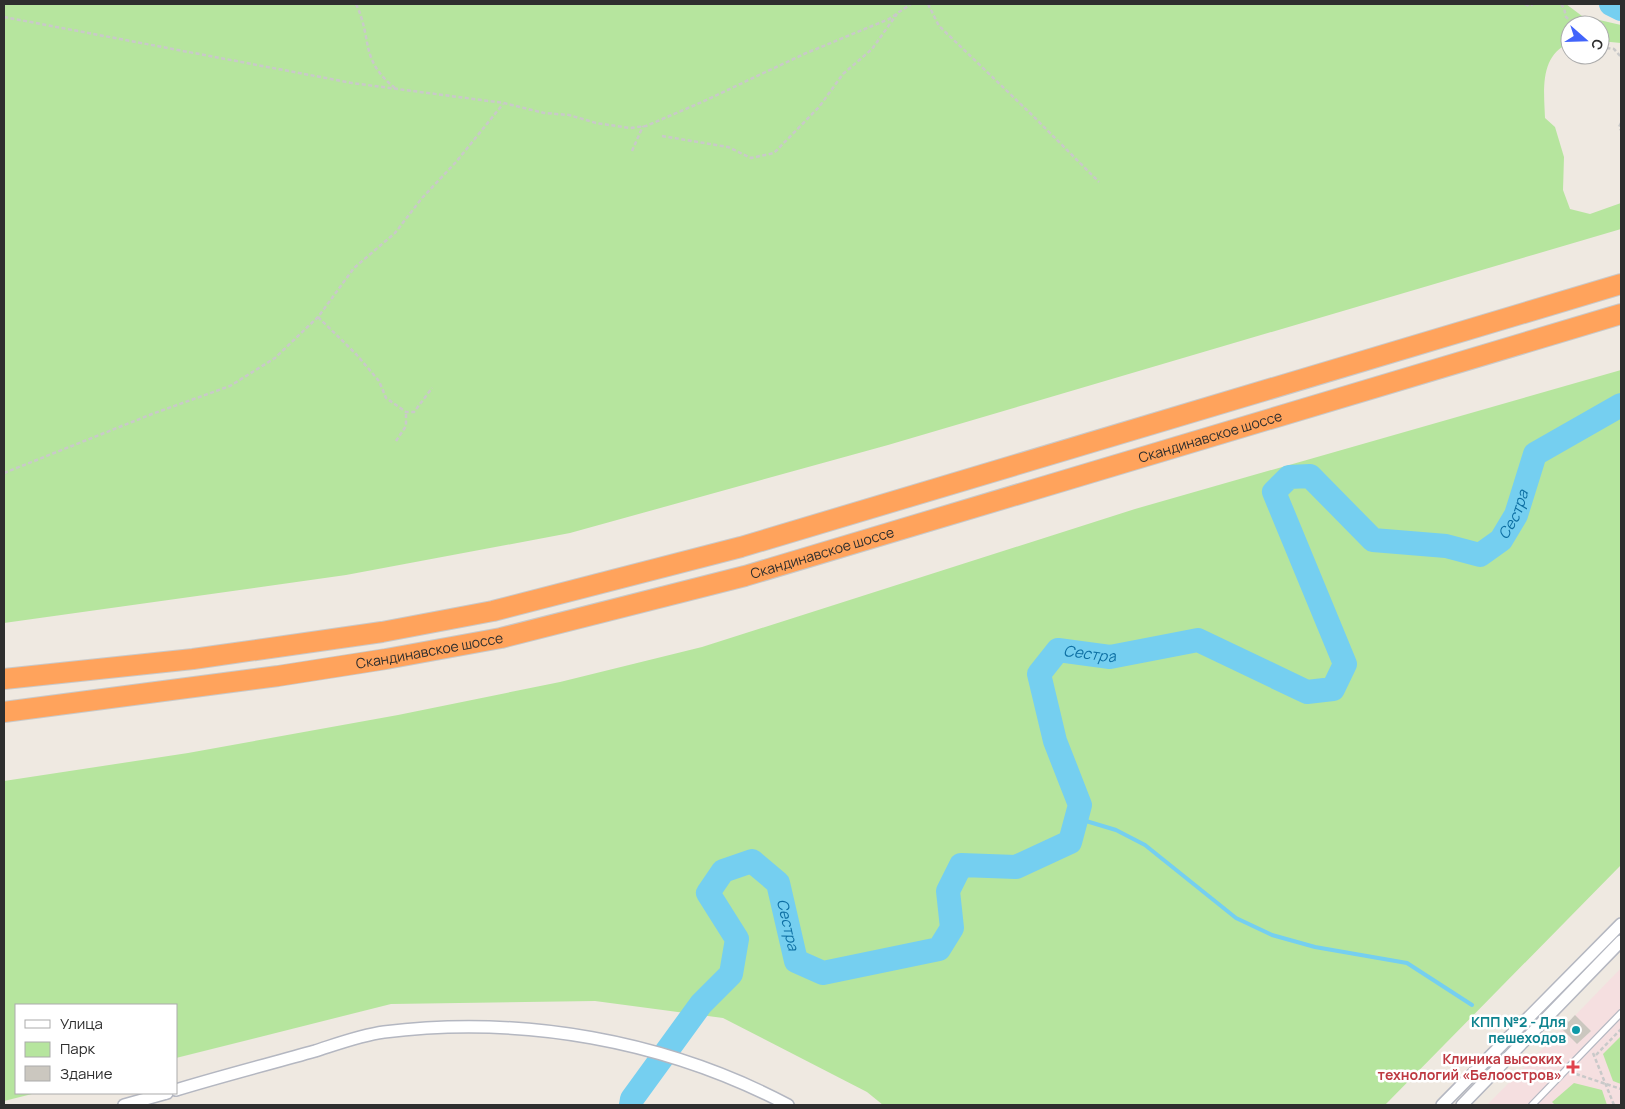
<svg xmlns="http://www.w3.org/2000/svg" width="1625" height="1109" viewBox="0 0 1625 1109" font-family="Manrope,sans-serif">
  <rect width="100%" height="100%" fill="#efe9e1"/>
  <path fill="#f5dfe0" d="M1621,968v137h-134l75,-76z"/>
  <g fill="#b6e59e">
    <path d="M4,4h1562l16,12 39,9v18l-21,-2v-16h-30v18c-31,12 -26,48 -25,75l10,9 9,30 -1,33 7,19 20,5 31,-11v26l-733,216 -318,88 -224,42 -342,48z"/>
    <path d="M1621,370v495l-236,240h-502l-16,-13 -144,-74 -128,-17 -204,3 -215,54v-53h-160v88h20l-32,8v-320l184,-28 210,-38 162,-33 142,-35 433,-138z"/>
    <path d="M1621,1036v48l-8,-3 -10,-27z"/>
    <path d="M1574,1083l28,7 5,15h-52l-3,-3z"/>
  </g>
  <g fill="none" stroke-linecap="round" stroke-linejoin="round">
    <path stroke="#75cff0" stroke-width="4" d="M1076,818l40,12 29,15 91,73 36,17 43,12 92,16 65,42"/>
    <g stroke="#75cff0" stroke-width="24">
      <path d="M1611,4l10,5"/>
      <path id="s1" d="M631,1105l1,-6 69,-95 30,-30 6,-35 -29,-46 15,-22 29,-10 26,22 18,78 27,12 116,-24 13,-21 -4,-37 13,-26 55,2 54,-25 10,-37 -25,-64 -16,-67 19,-24 52,7 88,-17 109,52 26,-3 12,-25 -71,-172 15,-15 21,-1 63,64 73,6 34,9 21,-15 15,-25 19,-61 86,-49"/>
    </g>
  </g>
  <path fill="#cbc7bf" d="M1575,1015l16,16 -14,13 -15,-15z"/>
  <g fill="none" stroke-linecap="round" stroke-linejoin="round">
    <g stroke="#b4b7c1" stroke-width="8">
      <path id="lane" d="M1532,1105l89,-92"/>
    </g>
    <g stroke="#b4b7c1" stroke-width="14">
      <g id="street">
        <path d="M176,1090c46,-14 93,-26 139,-39 22,-7 46,-16 69,-19 138,-17 281,8 404,73"/>
        <path d="M124,1105l43,-12"/>
        <path d="M1442,1105l179,-181"/>
        <path d="M1462,1105l159,-164"/>
      </g>
    </g>
    <g stroke="#c9c9c9" stroke-width="22">
      <g id="highway">
        <path d="M4,679l189,-20 189,-27 111,-21 248,-64 880,-263"/>
        <path id="s2" d="M4,712l274,-36 108,-17 115,-21 244,-62 876,-262"/>
      </g>
    </g>
    <g stroke="#c9c9c9" stroke-width="2.5" stroke-dasharray="4 2.5" stroke-linecap="butt">
      <path d="M356,4c17,36 3,55 39,84"/>
      <path d="M928,4l11,22 91,87 69,69"/>
      <path d="M1525,4l5,2 3,-2"/>
      <path d="M1561,4l3,4 2,9 10,8"/>
      <path d="M4,17l348,66 152,20 40,10 25,2 27,8 34,5 16,-2 56,-24 102,-48 85,-35 22,-15"/>
      <path d="M1600,47l14,2 7,8"/>
      <path d="M1621,123l-2,4 2,3"/>
      <path d="M662,136l66,11 23,11 23,-5 45,-46 24,-33 29,-25 25,-35"/>
      <path d="M632,151l11,-25"/>
      <path d="M318,317l38,37 23,27 7,17 20,14h8l18,-24"/>
      <path d="M396,441l10,-15v-14"/>
      <path d="M4,473l148,-59 78,-28 45,-28 43,-41 36,-49 41,-35 27,-35 34,-36 47,-58"/>
      <path d="M1566,1021l2,2"/>
      <path d="M1593,1053l21,52"/>
      <path d="M1596,1055l25,-26"/>
      <path d="M1576,1074l45,15"/>
    </g>
    <use href="#lane" stroke="#fff" stroke-width="5.5"/>
    <use href="#street" stroke="#fff" stroke-width="11"/>
    <use href="#highway" stroke="#ffa35c" stroke-width="20"/>
  </g>
  <circle fill="#0f9aa8" stroke="#fff" stroke-width="2" cx="1576" cy="1030" r="5"/>
  <path fill="#e0444e" stroke="#fff" stroke-width="2" d="M1570.5 1059.5h5v5h5v5h-5v5h-5v-5h-5v-5h5z"/>
  <g text-anchor="middle" stroke-width="5" stroke-linejoin="round" paint-order="stroke">
    <g font-size="14" fill="#2e2e2e" stroke="#fff">
      <text dy="5" stroke="none"><textPath href="#s2" startOffset="1240">Скандинавское шоссе</textPath></text>
      <text dy="5" stroke="none"><textPath href="#s2" startOffset="835">Скандинавское шоссе</textPath></text>
      <text dy="5" stroke="none"><textPath href="#s2" startOffset="430">Скандинавское шоссе</textPath></text>
    </g>
    <g font-size="14" font-weight="bold" fill="#0d838f" stroke="#fff" text-anchor="end">
      <text x="1566" y="1027">КПП №2 - Для<tspan x="1566" dy="16">пешеходов</tspan></text>
    </g>
    <g font-size="14" font-weight="bold" fill="#be3a42" stroke="#fff" text-anchor="end">
      <text x="1562" y="1064">Клиника высоких<tspan x="1562" dy="16">технологий «Белоостров»</tspan></text>
    </g>
    <g font-size="15" font-style="italic" fill="#0d6fa3" stroke="#fff">
      <text dy="5" stroke="none"><textPath href="#s1" startOffset="1785">Сестра</textPath></text>
      <text dy="5" stroke="none"><textPath href="#s1" startOffset="1019">Сестра</textPath></text>
      <text dy="5" stroke="none"><textPath href="#s1" startOffset="390">Сестра</textPath></text>
    </g>
  </g>
  <rect width="1625" height="1109" fill="none" stroke="#2e2e2e" stroke-width="10"/>
  <rect x="15" y="1004" width="162" height="90" fill="#ffffff" stroke="#ababab"/>
  <rect x="25" y="1020" width="25" height="8" fill="#ffffff" stroke="#ababab"/>
  <text x="60" y="1029" font-size="15" fill="#2e2e2e">Улица</text>
  <rect x="25" y="1042" width="25" height="15" fill="#b6e59e" stroke="#ababab"/>
  <text x="60" y="1054" font-size="15" fill="#2e2e2e">Парк</text>
  <rect x="25" y="1066" width="25" height="15" fill="#cbc7bf" stroke="#ababab"/>
  <text x="60" y="1079" font-size="15" fill="#2e2e2e">Здание</text>
  <g transform="translate(1585 40) rotate(110)"><circle r="24" fill="#ffffff" stroke="#ababab"/>
  <path d="M0-4L9 19L0 12L-9 19Z" fill="#4264fb"/>
  <text y="-8" font-size="14" font-weight="bold" text-anchor="middle" fill="#2e2e2e">С</text>
  </g>
</svg>
